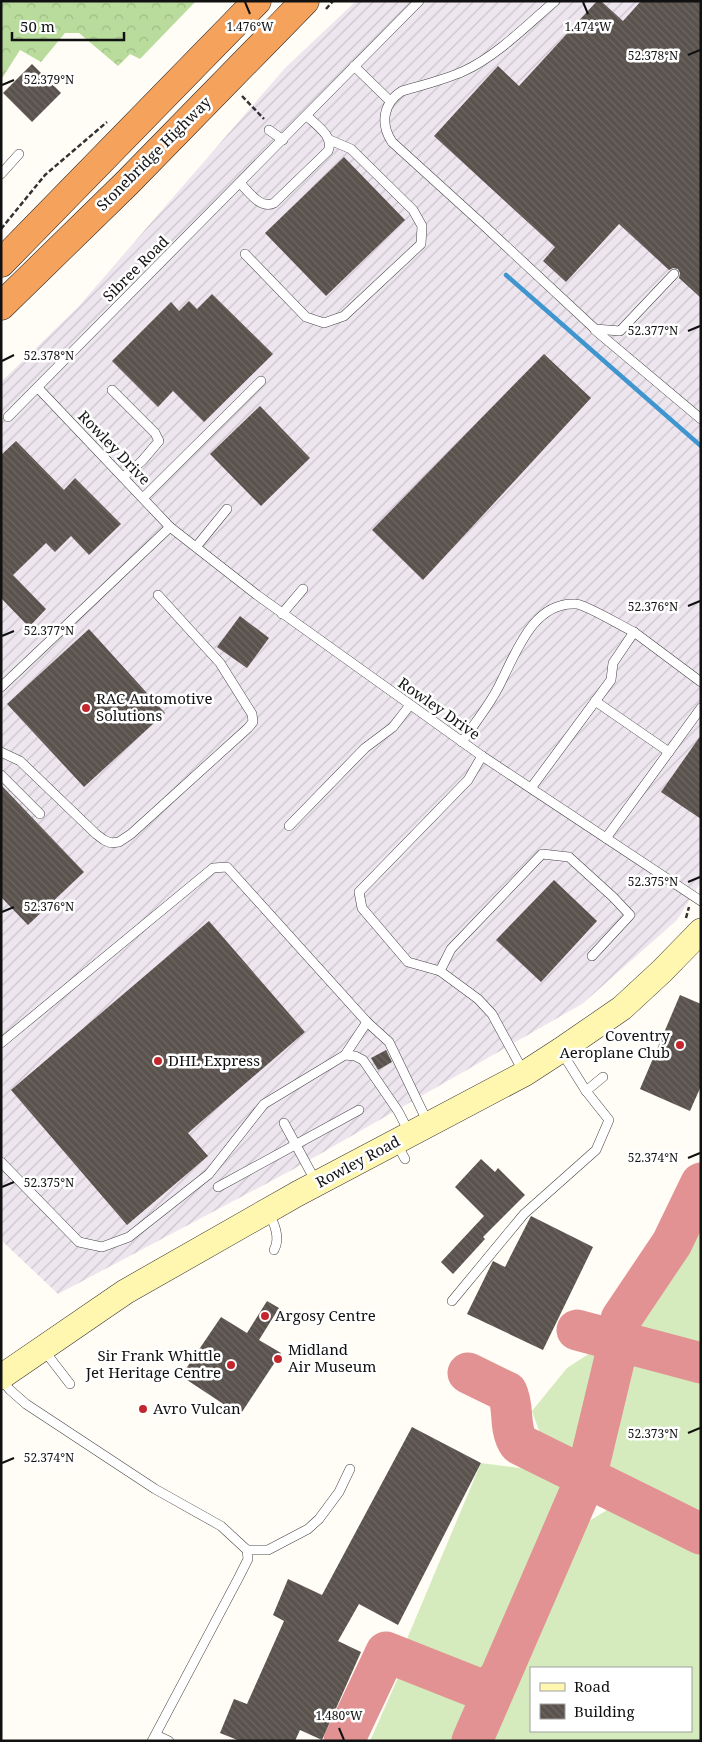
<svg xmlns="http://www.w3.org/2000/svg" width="702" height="1742" viewBox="0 0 702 1742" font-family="'Noto Serif',serif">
  <defs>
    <pattern id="industrial-furrows" width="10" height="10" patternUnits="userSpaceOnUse" patternTransform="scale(1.25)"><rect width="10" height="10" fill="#eee6ef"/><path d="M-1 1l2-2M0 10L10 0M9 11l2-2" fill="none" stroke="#cbc4cc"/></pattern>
    <pattern id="forest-crowns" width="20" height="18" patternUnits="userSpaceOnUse" patternTransform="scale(1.25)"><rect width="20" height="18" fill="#b9dc9c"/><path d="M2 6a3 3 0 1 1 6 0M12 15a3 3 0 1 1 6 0" fill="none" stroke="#9ebc85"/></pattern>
    <pattern id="building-back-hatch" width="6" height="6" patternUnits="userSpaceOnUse" patternTransform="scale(1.25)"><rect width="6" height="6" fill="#5a524d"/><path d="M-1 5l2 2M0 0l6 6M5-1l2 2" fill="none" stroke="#6d6662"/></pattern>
  </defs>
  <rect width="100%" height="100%" fill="#fffdf5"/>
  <path fill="url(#industrial-furrows)" d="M356,1h345v881l-24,38 -95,84 -290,166 -234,124 -57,-54v-858l78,-76 206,-238z"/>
  <g fill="#d5ebbd" fill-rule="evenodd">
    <path d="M701,1205v150l-59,-15 -2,-13z"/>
    <path d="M598,1348l103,26v143l-159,-78 -10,-28 35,-43z"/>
    <path d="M481,1463l62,8 19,16 4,11 -76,177 -83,-36z"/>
    <path d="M607,1510l94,43v188h-208l93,-218zM691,1668v63h-160v-63z"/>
    <path d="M401,1671l75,31 -17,39h-89z"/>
  </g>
  <path fill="url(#forest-crowns)" d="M1,1h195l-56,58 -10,-5 -12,12 -39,-33h-14l-24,29 -21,-12 -19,30z"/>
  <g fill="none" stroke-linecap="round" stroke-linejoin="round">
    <path stroke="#3f96cf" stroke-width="4.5" d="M506,275l195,171"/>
    <g stroke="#e29292" stroke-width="41">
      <path d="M577,1330l124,33"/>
      <path d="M468,1373l39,19c8,17 1,36 12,52l182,90"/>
      <path d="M344,1741l42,-89 91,36c9,1 16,-3 22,-10"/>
      <path d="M472,1741l114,-263 33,-137 2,-22 51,-76 29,-60"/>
    </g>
  </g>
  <g fill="url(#building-back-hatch)">
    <path d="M597,1h4l22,20 18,-20h60v297l-22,-20 1,-5 -2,-4 -5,-1 -4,2 -50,-46 -53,58 -23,-21 12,-14 -121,-111 64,-70 21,20z"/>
    <path d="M32,64l29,29 -29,29 -29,-29z"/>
    <path d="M344,157l61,63 -79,76 -61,-63z"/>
    <path d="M212,294l61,60 -69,68 -31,-31 -15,16 -46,-46 59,-59 8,9 10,-10 8,8z"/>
    <path d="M544,354l47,44 -168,182 -51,-50z"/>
    <path d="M260,406l50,52 -49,48 -51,-52z"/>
    <path d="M16,441l48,49 11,-12 46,46 -32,31 -18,-19 -16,16 -9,-9 -33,32 33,34 -17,18 -28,-29v-143z"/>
    <path d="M240,616l29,22 -22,30 -30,-21z"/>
    <path d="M89,629l76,84 -81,74 -77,-83z"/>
    <path d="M701,735v84l-40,-27z"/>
    <path d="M1,785l83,87 -56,53 -27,-28z"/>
    <path d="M554,880l43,41 -56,61 -45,-42z"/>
    <path d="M209,921l96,111 -117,101 20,23 -81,69 -116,-135z"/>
    <path d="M680,995l21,9v82l-11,25 -50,-22z"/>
    <path d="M386,1050l6,12 -14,8 -7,-12z"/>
    <path d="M481,1159l14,13 3,-4 27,27 -42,42 2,2 -32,35 -12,-12 43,-46 -29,-29z"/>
    <path d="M531,1216l62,31 -50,103 -76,-36 26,-53 12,6z"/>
    <path d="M267,1301l12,7 -20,32 22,13 -41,62 -59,-39 40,-59 26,16z"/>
    <path d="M412,1427l69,36 -83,162 -39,-21 -21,37 23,11 -39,88 -22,-10 -5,11h-55l-20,-8 14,-34 13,5 37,-83 -11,-6 15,-36 34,16z"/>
  </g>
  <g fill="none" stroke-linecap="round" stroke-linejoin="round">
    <g stroke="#444" stroke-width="10">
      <g id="lane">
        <path d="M555,1c-28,24 -57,54 -91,70 -20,9 -41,14 -62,20 -19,12 -22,33 -10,51l87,79 116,108 25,2 54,-57"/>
        <path d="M354,66l36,35"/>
        <path d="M269,130l14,10"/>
        <path d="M1,174l18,-20"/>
        <path d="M240,183c9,9 21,27 34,20l54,-52c7,-14 -12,-26 -21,-35"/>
        <path d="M245,254l61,63 18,6 20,-7 77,-72 1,-18 -9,-16 -62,-61 -21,-9"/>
        <path d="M595,330l106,89"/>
        <path d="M38,388l132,139 87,68 225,161 219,145"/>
        <path d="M112,390l43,43 4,8 -17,20 -19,16"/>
        <path d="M8,417l411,-416"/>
        <path d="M143,498l118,-117"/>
        <path d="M196,547l31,-38"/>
        <path d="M282,614l21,-25"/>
        <path d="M1,687l169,-160"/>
        <path d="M595,701l74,51"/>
        <path d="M462,742c12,-18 26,-35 36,-54 17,-32 34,-87 78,-84 9,0 47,23 58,28"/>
        <path d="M1,752l19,9 76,73 8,6 7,3 8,-1 12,-8 117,-106 5,-6 -1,-8 -32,-51 -62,-68"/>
        <path d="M1,775l39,39"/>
        <path d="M531,788l80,-108 2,-17 21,-31 67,50"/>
        <path d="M289,826l76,-78 28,-21 17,-22"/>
        <path d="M606,838l95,-130"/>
        <path d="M440,971l-32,-9 -46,-54 -3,-16 109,-112 14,-24"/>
        <path d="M1,1043l212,-175 14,-1 140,155 22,20 39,81"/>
        <path d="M561,1051l25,40 17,-14"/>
        <path d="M345,1055l10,1 8,4 35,51 11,21"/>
        <path d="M523,1071l-31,-57 -14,-15 -38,-28 11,-22 91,-95 27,3 44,40 17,18 -38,41"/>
        <path d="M284,1123l32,59"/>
        <path d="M396,1142l9,17"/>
        <path d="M1,1162l78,80 23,5 27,-10 80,-63 55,-70 81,-49 22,-33"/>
        <path d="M218,1187l141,-77"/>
        <path d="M268,1211c6,12 13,27 6,39"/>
        <path d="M452,1301l72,-87 72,-64 13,-30 -23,-29"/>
        <path d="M43,1349l27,35"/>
        <path d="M1,1379l9,11 16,14 129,85 66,37 26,24 1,9 -9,18 -87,164"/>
        <path d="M247,1550h21l40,-21 11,-10 20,-27 11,-23"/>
        <path d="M156,1735l13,6"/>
      </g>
    </g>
    <g stroke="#333" stroke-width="26">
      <path id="secondary" d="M1,1377l124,-85 172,-98 227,-120 37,-24 61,-42 40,-37 39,-40"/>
    </g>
    <g stroke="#222" stroke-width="29">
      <g id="highway">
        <path d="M1,263l256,-262"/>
        <path d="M1,306l126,-123 178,-182"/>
      </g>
    </g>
    <g stroke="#333" stroke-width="2.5" stroke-dasharray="5 2.5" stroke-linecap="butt">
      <path d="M326,9l7,-8"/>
      <path d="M242,96l22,23"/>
      <path d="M1,229l44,-54 62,-53"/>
      <path d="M686,918l3,-11"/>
    </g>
    <use href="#lane" stroke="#fff" stroke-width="9"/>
    <use href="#secondary" stroke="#fff6b0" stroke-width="25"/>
    <use href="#highway" stroke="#f5a25d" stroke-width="28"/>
  </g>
  <path fill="none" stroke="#111" stroke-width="2" d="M245,2l5,12M583,2l5,12M688,55l12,-5M2,85l12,-5M688,331l12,-5M2,361l12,-6M688,606l12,-5M2,636l12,-5M688,882l12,-5M2,912l12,-5M688,1158l12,-5M2,1187l12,-5M688,1433l12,-5M2,1463l12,-5M339,1728l5,12"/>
  <g fill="#c4262e" stroke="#fff" stroke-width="2">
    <circle cx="86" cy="708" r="5"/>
    <circle cx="680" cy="1045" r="5"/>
    <circle cx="158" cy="1061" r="5"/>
    <circle cx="265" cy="1316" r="5"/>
    <circle cx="278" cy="1359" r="5"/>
    <circle cx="231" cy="1365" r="5"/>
    <circle cx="143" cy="1409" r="5"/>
  </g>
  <g text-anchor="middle" stroke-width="5" stroke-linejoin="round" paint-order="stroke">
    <g font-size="15" fill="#111" stroke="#fff">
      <text transform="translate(154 154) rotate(-45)" y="5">Stonebridge Highway</text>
      <text transform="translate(136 269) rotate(-45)" y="5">Sibree Road</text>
      <text transform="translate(114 448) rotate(46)" y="5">Rowley Drive</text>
      <text transform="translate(439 709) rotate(35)" y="5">Rowley Drive</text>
      <text transform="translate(358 1162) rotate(-28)" y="5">Rowley Road</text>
    </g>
    <g font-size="15" fill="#111" stroke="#fff" text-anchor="start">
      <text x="96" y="704">RAC Automotive<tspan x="96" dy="17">Solutions</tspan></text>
      <text x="670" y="1041" text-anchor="end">Coventry<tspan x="670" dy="17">Aeroplane Club</tspan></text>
      <text x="168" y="1066">DHL Express</text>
      <text x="275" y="1321">Argosy Centre</text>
      <text x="288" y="1355">Midland<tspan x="288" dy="17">Air Museum</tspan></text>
      <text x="221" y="1361" text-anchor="end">Sir Frank Whittle<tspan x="221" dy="17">Jet Heritage Centre</tspan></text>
      <text x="153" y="1414">Avro Vulcan</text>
    </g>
  </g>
  <g font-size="12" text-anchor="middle" fill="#111" stroke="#fff" stroke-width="5" stroke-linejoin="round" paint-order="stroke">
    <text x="588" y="31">1.474°W</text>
    <text x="250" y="31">1.476°W</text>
    <text x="653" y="60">52.378°N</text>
    <text x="49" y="84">52.379°N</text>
    <text x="653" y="335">52.377°N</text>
    <text x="49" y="360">52.378°N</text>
    <text x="653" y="611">52.376°N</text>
    <text x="49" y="635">52.377°N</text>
    <text x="653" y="886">52.375°N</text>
    <text x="49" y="911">52.376°N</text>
    <text x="653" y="1162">52.374°N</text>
    <text x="49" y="1187">52.375°N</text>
    <text x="653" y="1438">52.373°N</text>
    <text x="49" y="1462">52.374°N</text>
    <text x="339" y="1720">1.480°W</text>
  </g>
  <rect width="702" height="1742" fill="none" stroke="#111111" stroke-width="5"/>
  <rect x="530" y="1667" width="162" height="65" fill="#ffffff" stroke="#a0a0a0"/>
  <rect x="540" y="1683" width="25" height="8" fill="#fff6b0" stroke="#a0a0a0"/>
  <text x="574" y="1692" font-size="15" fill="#111111">Road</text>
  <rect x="540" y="1704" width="25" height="15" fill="url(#building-back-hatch)" stroke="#a0a0a0"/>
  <text x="574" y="1717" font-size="15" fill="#111111">Building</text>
  <path d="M12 32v8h112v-8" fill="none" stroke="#111111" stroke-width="2.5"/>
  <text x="20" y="32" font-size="15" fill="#111111" stroke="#ffffff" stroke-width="4" paint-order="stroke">50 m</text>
</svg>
